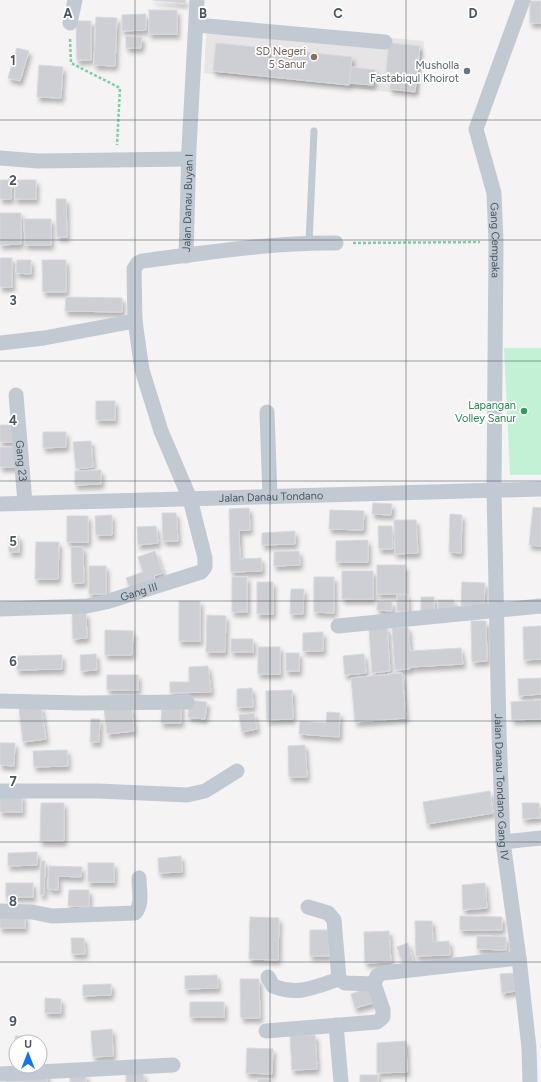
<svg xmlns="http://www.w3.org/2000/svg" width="541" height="1082" viewBox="0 0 541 1082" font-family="Figtree,sans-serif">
  <defs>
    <filter id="shadow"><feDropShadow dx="2.5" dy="4.5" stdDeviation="2" flood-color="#0004"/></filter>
  </defs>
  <rect width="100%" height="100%" fill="#f5f3f3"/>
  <path fill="#e6e4e5" d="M207,21l217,20 -5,54 -215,-22z"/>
  <path fill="#c3f1d5" d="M504,348h37v127h-31z"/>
  <g fill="#cdcfd5" stroke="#d7d9de" filter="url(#shadow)">
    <path d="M153,0h33l-1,3z"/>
    <rect x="530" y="1" width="11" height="22"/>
    <rect x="149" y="10" width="28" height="24"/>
    <path d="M146,14v16l-24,1v-16z"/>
    <path d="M96,17l21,1 -2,48 -21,-1z"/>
    <path d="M76,21h15v39h-14z"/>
    <path d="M126,36l16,1 -1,11h-15z"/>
    <path d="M216,43l136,14 -3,28 -136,-14z"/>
    <path d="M389,43l31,3 -5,46 -25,-3 2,-16h-6z"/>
    <path d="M17,48l12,3 -9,30 -12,-3z"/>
    <path d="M39,65l24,2 -2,31 -24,-1z"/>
    <path d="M351,67l24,3 -2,15 -24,-2z"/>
    <path d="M0,180h12l-1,19h-11z"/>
    <rect x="15" y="180" width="21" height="19"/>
    <path d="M56,199h10l1,38h-10z"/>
    <path d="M0,213h21v31l-21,1z"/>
    <path d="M24,219h27v26h-26z"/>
    <rect x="0" y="258" width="12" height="29"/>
    <path d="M17,260h14v14l-15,-1z"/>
    <path d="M42,260h24v32h-23z"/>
    <path d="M66,297l56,1v14l-57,-1z"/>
    <rect x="96" y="401" width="19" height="19"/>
    <rect x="0" y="425" width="14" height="17"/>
    <path d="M43,432h23v15l-23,1z"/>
    <path d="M91,441l2,26 -17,2 -3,-27z"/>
    <path d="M0,447h17l1,20h-18z"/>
    <path d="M101,470v14l-26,1v-14z"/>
    <path d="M373,503l19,1 -1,11 -19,-1z"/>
    <path d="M533,507l8,1v38l-12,-1z"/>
    <path d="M249,508l1,22h-11l1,29 21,-1 1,13 -31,1 -2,-63z"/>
    <path d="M330,510l34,1 -1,19 -34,-1z"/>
    <path d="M162,513h14l2,28h-15z"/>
    <path d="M450,514l12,1 -1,38 -12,-1z"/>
    <path d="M112,515v20h-16l-1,-19z"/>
    <rect x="67" y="516" width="21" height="26"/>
    <path d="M394,520h22l2,33 -23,1z"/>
    <path d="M156,526l2,17 -20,2 -1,-18z"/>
    <path d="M378,526h14l1,23h-14z"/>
    <path d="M295,531v13l-33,1v-12z"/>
    <rect x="9" y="536" width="10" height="16"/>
    <path d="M368,540v22h-32v-21z"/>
    <path d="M36,542h23l-1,37h-23z"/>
    <path d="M71,547h12l1,36h-12z"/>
    <path d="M155,551l8,22 -9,3 1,4 -25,9 -4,-11 17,-6 -5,-15z"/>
    <path d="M299,551l1,14 -26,1v-14z"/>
    <rect x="377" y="565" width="28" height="29"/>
    <rect x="89" y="566" width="17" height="28"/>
    <rect x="342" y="571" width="31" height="28"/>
    <rect x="232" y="577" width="15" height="35"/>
    <path d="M314,577h20v36l-20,-1z"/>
    <rect x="257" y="582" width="16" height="32"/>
    <path d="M462,582l23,1 -1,23h-23z"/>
    <path d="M291,589h13l-1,25h-13z"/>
    <rect x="397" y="595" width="11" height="16"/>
    <rect x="421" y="597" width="13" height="16"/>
    <rect x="438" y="600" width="16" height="10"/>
    <rect x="179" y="601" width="21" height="40"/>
    <path d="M377,601l15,1v9l-15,-1z"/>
    <path d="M72,613h14l1,25 -14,1z"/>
    <path d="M207,615l19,1 -1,36h-19z"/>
    <path d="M471,621h15l1,40 -15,1z"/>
    <path d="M541,626v33l-17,1 -1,-33z"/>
    <path d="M387,627l3,44 -18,2 -3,-45z"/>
    <path d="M408,627l2,24 51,-3 2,16 -53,3v2l-15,1 -3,-42z"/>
    <path d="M105,630l28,1 -1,24h-27z"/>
    <path d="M323,632v19h-20v-18z"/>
    <rect x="231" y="639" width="22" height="13"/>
    <rect x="258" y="647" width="22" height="27"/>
    <rect x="286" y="653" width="13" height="18"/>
    <path d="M96,654l1,16 -16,1 -1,-16z"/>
    <path d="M364,654l2,19 -21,2 -2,-19z"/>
    <path d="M62,655v14l-45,1v-14z"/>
    <path d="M208,666l3,26 -41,1v-11h19v-15z"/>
    <path d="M402,673l4,45 -51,4 -4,-44z"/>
    <rect x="107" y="675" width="31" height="15"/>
    <path d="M541,678v16l-22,2 -1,-17z"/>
    <path d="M252,688l1,19h-16v-18z"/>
    <path d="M292,690l1,29 -26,1 -1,-29z"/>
    <path d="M189,700l18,2 -2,17 -17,-2z"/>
    <path d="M541,700v19l-29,1 -1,-18z"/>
    <path d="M162,703l19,1v19h-20z"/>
    <path d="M131,705l3,26 -27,3 -3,-25z"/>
    <path d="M41,706l5,33 -23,3 -4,-33z"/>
    <path d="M327,712l13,1 -1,24 -40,-3 1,-13 26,2z"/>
    <path d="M254,713l3,16 -15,3 -3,-17z"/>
    <path d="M91,719h9l-1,23h-9z"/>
    <path d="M0,743h15l-1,23 -14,-1z"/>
    <path d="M305,745l2,32h-18l-1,-31z"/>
    <path d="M67,750l1,16 -34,1 -1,-16z"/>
    <path d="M490,791l3,22 -66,11 -4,-22z"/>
    <rect x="0" y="795" width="22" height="17"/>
    <path d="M41,803h23v38h-24z"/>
    <path d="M522,803h17l1,15 -17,1z"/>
    <path d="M37,852v13l-29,1v-13z"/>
    <path d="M181,856l1,16 -23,1 -1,-15z"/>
    <path d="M41,861h4l-1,34h-4z"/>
    <rect x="88" y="863" width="26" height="19"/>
    <path d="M49,866l33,1 -1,10 -23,-1v14l-10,-1z"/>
    <rect x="6" y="883" width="27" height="14"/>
    <path d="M485,883l2,25 -24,2 -1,-25z"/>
    <path d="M69,890h20v17l-21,-1z"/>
    <rect x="0" y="915" width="25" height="13"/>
    <path d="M460,916l42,1v13h-42z"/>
    <path d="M250,917l29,1 -1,42 -29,-1z"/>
    <path d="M415,921h17l1,21 16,-1 1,14 -34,1z"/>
    <rect x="310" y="930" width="19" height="26"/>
    <path d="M389,931l2,31 -26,1 -1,-31z"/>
    <path d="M477,936l29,1v13l-29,-1z"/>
    <path d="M71,938h13l1,16h-13z"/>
    <path d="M408,943l5,18 -10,3 -6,-17z"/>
    <path d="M515,973l2,18 -15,2 -2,-19z"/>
    <path d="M217,975l1,13 -33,1v-13z"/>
    <path d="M240,979h19l1,39h-19z"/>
    <path d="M111,984v11l-28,1v-11z"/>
    <path d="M368,988l5,15 -18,5 -4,-14z"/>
    <path d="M45,998l16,1v14h-16z"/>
    <rect x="190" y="1002" width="34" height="15"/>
    <path d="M112,1029l1,27 -20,1 -2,-26z"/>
    <path d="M315,1035l2,34 -25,1 -2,-34z"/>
    <path d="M15,1036h17v6h-16v13z"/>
    <path d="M406,1041l1,31 -30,1v-30z"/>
    <path d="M247,1048l26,1 -1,25 -26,-1z"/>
    <path d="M143,1073l1,9h-18v-8z"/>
    <path d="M47,1074v8h-41v-7z"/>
    <path d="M86,1075v7h-16v-6z"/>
    <rect x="360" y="1075" width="18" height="7"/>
    <rect x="258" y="1079" width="13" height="3"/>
  </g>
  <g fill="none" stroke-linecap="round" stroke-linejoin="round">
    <g stroke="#7ad0a6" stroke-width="2.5" stroke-dasharray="3 2" stroke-linecap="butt">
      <path d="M70,39l1,24 49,25 -3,57"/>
      <path d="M353,243l127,-1"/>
    </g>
    <path stroke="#c1cad2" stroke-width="7" d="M309,243l5,-112"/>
    <g stroke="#c1cad2" stroke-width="15">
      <path id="s1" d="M523,0l-47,129 18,64 2,49 -2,249 5,241 4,110 16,116 10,90 1,34"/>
      <path d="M70,23l5,-23"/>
      <path d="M196,25l189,17"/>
      <path d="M0,158l38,3 150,-2"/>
      <path id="s2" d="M186,256l3,-108 8,-148"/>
      <path d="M0,343l44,-5 91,-17"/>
      <path id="s3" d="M16,395l9,108"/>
      <path d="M267,412l3,85"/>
      <path id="s4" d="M0,504l541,-15"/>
      <path id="s5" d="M0,609l87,-3 19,-4 95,-30 4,-5v-9l-15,-59 -29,-68 -19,-61 -7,-49 -1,-52 4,-6 4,-2c64,-8 130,-19 194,-18"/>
      <path d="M338,626l203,-20"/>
      <path d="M0,701l81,2 106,-1"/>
      <path d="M0,791h98l89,4 18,-4 32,-20"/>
      <path d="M503,842l38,-4"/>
      <path d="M308,907l20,6 6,7 5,59 6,4 29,1"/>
      <path d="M0,911l32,1 20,4 83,-3c8,-9 4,-23 4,-35"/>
      <path d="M268,977l5,9c25,10 42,1 66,-7"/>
      <path d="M336,1025l5,57"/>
      <path d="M266,1031l111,-9 6,-5v-7l-9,-26 3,-8 6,-3 136,-15"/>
      <path d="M0,1074l173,-9"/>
    </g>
  </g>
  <path fill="none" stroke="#4a5661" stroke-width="1" stroke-opacity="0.55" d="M135,0v1082M270,0v1082M406,0v1082M0,120h541M0,240h541M0,361h541M0,481h541M0,601h541M0,721h541M0,842h541M0,962h541"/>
  <circle fill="#8d6e63" stroke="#fff" stroke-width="1.5" cx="314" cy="57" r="4"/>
  <circle fill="#6b7280" stroke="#fff" stroke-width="1.5" cx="467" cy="71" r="4"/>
  <circle fill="#2e9e5b" stroke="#fff" stroke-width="1.5" cx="524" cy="411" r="4"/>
  <g text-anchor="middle" stroke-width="3.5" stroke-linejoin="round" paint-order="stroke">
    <g font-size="11" fill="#785e54" stroke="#fff" text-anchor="end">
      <text x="306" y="55">SD Negeri<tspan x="306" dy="13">5 Sanur</tspan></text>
    </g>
    <g font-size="11" fill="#5b616d" stroke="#fff" text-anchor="end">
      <text x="459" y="69">Musholla<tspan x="459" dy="13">Fastabiqul Khoirot</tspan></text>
    </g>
    <g font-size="11" fill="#4a5661" stroke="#fff">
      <text dy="4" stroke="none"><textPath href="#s2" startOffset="53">Jalan Danau Buyan I</textPath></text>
      <text dy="4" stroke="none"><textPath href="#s1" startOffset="251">Gang Cempaka</textPath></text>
      <text dy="4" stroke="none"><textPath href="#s3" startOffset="66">Gang 23</textPath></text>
      <text dy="4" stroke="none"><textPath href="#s4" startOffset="271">Jalan Danau Tondano</textPath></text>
      <text dy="4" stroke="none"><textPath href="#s5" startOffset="141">Gang III</textPath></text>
      <text dy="4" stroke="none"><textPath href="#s1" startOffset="798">Jalan Danau Tondano Gang IV</textPath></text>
    </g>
    <g font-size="11" fill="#27864d" stroke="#fff" text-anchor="end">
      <text x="516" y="409">Lapangan<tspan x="516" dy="13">Volley Sanur</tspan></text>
    </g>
  </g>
  <g font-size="13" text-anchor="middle" font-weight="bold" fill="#4a5661" stroke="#fff" stroke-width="3.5" stroke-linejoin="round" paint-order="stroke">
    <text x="68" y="18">A</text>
    <text x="203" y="18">B</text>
    <text x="338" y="18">C</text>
    <text x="473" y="18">D</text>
    <text x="13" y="65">1</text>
    <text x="13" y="185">2</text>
    <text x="13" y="305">3</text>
    <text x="13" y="425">4</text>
    <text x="13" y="546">5</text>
    <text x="13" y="666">6</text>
    <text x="13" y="786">7</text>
    <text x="13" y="906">8</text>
    <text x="13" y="1026">9</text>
  </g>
  <g transform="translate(28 1054)"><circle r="19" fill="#ffffff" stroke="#b7bbc0"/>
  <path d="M0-3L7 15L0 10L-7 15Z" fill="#1a73e8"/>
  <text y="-6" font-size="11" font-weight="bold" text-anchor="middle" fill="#4a5661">U</text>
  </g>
</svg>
